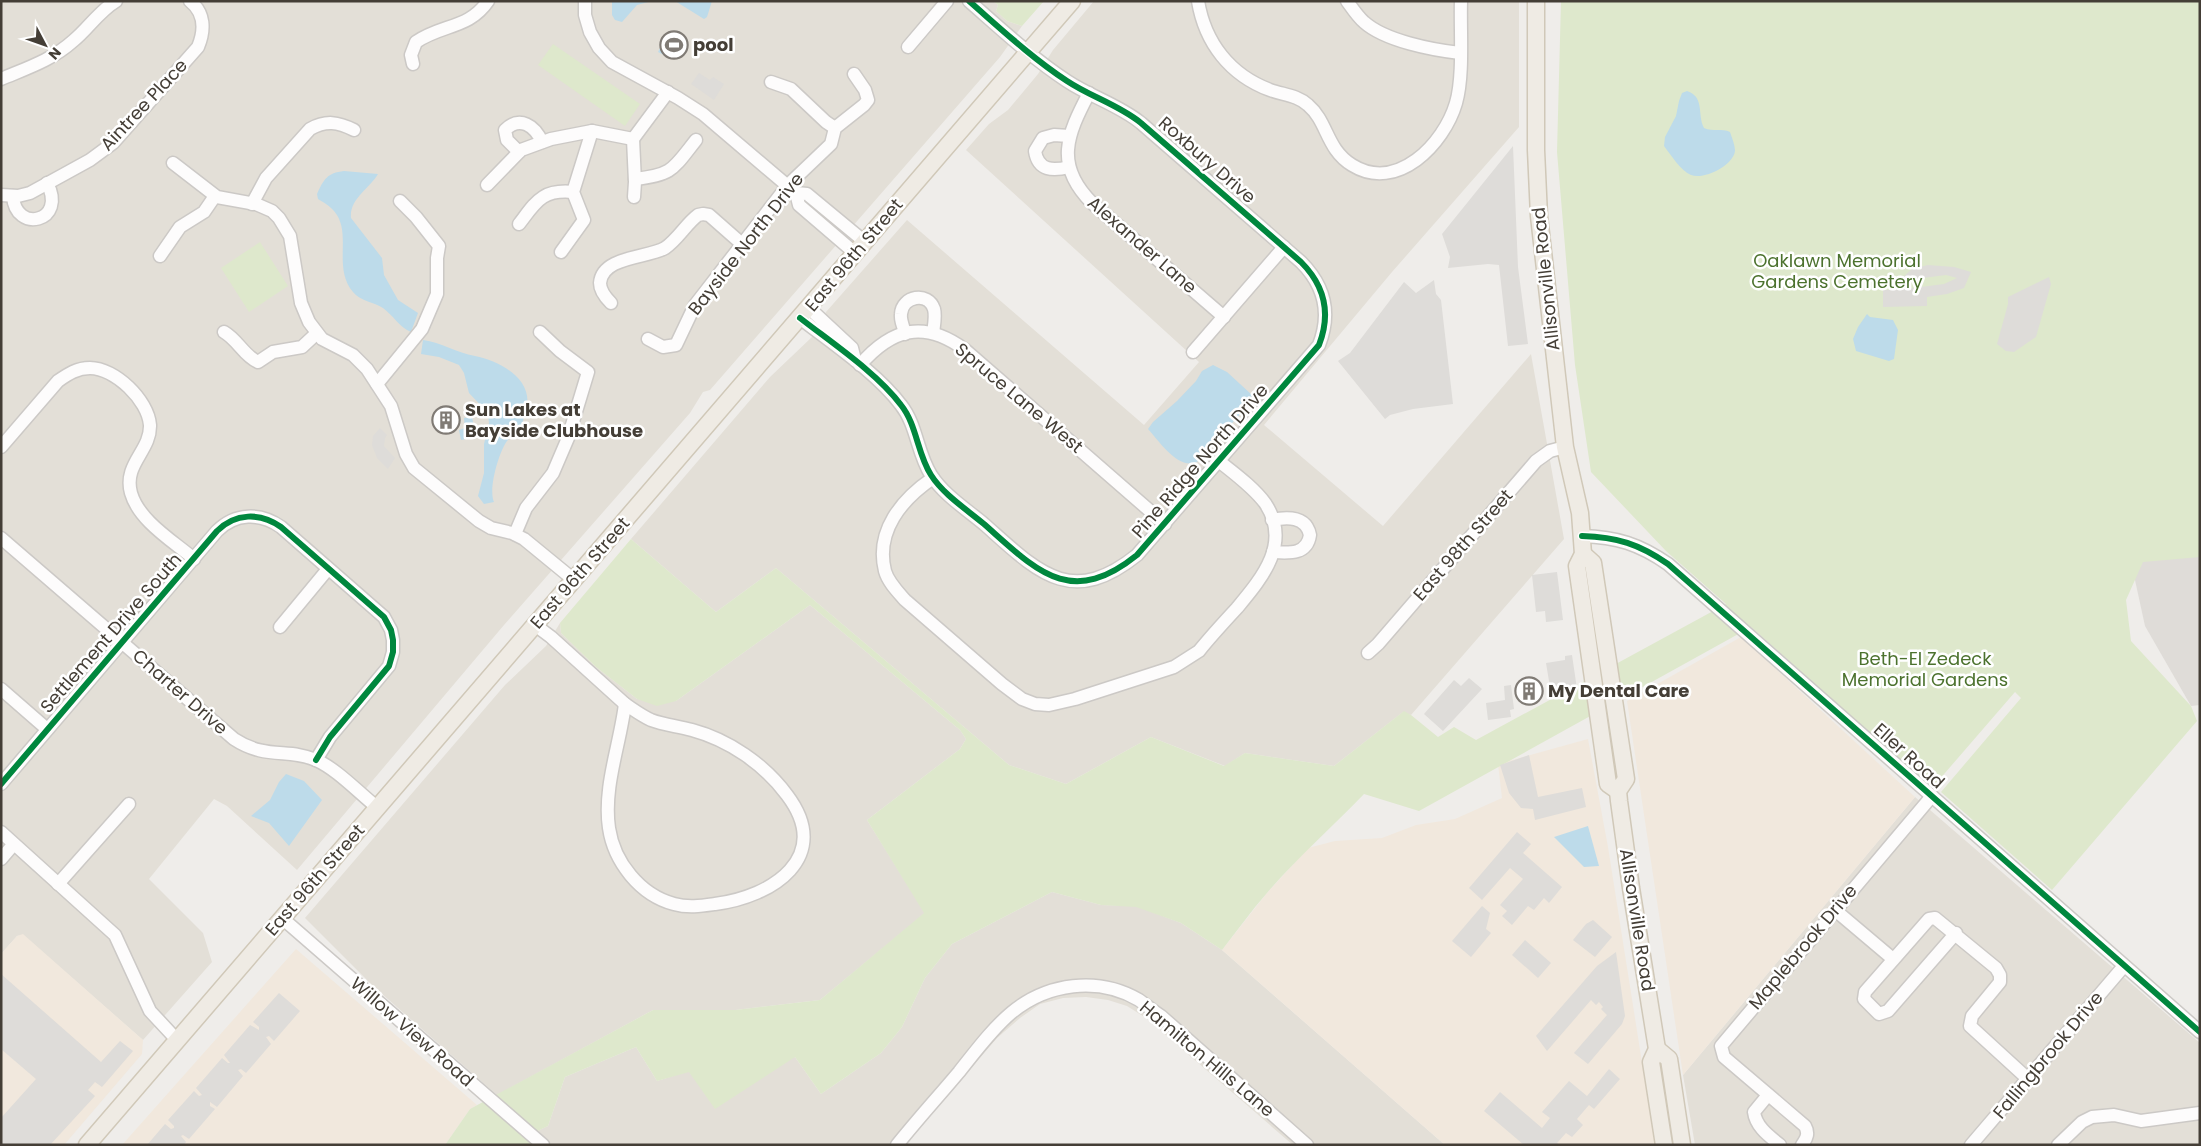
<svg xmlns="http://www.w3.org/2000/svg" width="2201" height="1146" viewBox="0 0 2201 1146" font-family="Poppins,sans-serif">
  <rect width="100%" height="100%" fill="#efedea"/>
  <g fill="#e3dfd7">
    <path d="M1,1h992l5,4 -2,6 11,10 15,5 -22,31 -290,333 -7,2 -13,21 -186,212 -207,245 -70,-64 -13,-7 -65,80 54,54 9,29 -69,78 -120,-105 -6,1 -16,18z"/>
    <path d="M1094,1h425v126l-127,145 -128,153 119,101 148,-172 33,185 -153,176 -8,-3 -69,54 -89,-13 -20,13 -74,-29 -85,47 -57,-19 -233,-197 -60,44 -85,-73 139,-162 42,-40 14,-25 81,-92 237,205 55,-63 -233,-212 23,-26 19,-14 30,-36 15,-24z"/>
    <path d="M810,605l150,125 6,9 -6,10 -93,71 58,93 -105,87 -85,10h-82l-156,85 -124,-109 -68,-68 200,-233 41,-39 14,-23 1,10 35,34 41,32 39,2z"/>
    <path d="M1915,797l285,246v102h-505l-12,-70z"/>
    <path d="M1052,892l49,13 35,1 45,17 41,27 223,195h-152l-147,-127 -19,-12 -19,-6 -22,-3 -23,1 -23,6 -20,14 -23,20 -92,107h-353l-15,-14 11,-5 17,-49 71,-30 21,34 32,-10 106,-14 26,37 60,-41 21,-26 23,-49 27,-34z"/>
  </g>
  <g fill="#f1e8dd">
    <path d="M1741,637l174,160 -232,278 -56,-374z"/>
    <path d="M1588,739l20,108 47,298h-210l-223,-195 45,-57 41,-45 27,-7 47,-3 34,-13 39,-6 47,-21 -4,-34z"/>
    <path d="M23,934l120,106 -1,14 -78,91h-63v-191l16,-18z"/>
    <path d="M296,949l181,156 -7,4 -25,36h-323z"/>
  </g>
  <path fill="#dfdcd8" d="M2200,476v229l-9,1 -46,-80 -15,-69z"/>
  <g fill="#dee8cc">
    <path d="M993,1h51l-22,25 -15,-5 -11,-10 2,-6z"/>
    <path d="M1561,1h639v556l-57,5 -17,38 5,41 60,65 6,15 -145,169 -111,-98 80,-94 -6,-6 -83,96 -181,-161 -332,184 -55,-17c-32,33 -67,64 -97,99 -16,18 -30,38 -45,57l-41,-27 -45,-16 -35,-2 -49,-13 -100,52 -27,34 -23,49 -21,26 -60,41 -26,-37 -80,52 -26,-37 -32,9 -21,-34 -71,30 -17,49 -21,10 9,9h-91l25,-36 183,-99h82l85,-10 104,-87 -57,-93 93,-71 6,-10 -6,-9 -150,-125 -134,96 -19,5 -20,-7 -41,-32 -35,-34 -1,-10 71,-84 85,73 60,-44 233,197 57,19 85,-47 73,29 21,-13 89,13 70,-55 7,4 27,22 16,-10 22,13 250,-136 -60,-53 -75,-79 -16,-107 -18,-213z"/>
    <path d="M553,44l87,60 -15,22 -87,-61z"/>
    <path d="M260,242l28,44 -39,26 -28,-44z"/>
  </g>
  <g fill="#dedcd9" fill-rule="evenodd">
    <path d="M699,73l11,7 3,-3 11,7 -10,16 -23,-16z"/>
    <path d="M1513,146l5,121 10,77 -20,2 -9,-81 -11,-1 -40,4 2,-11 -8,-23z"/>
    <path d="M1928,265l26,2 17,5 -7,16 -17,6 -20,3v9l-44,1v-17h6l23,-21zM1946,275l11,3 -13,6 -39,5 10,-10z"/>
    <path d="M2049,277l2,7 -15,53 -22,15 -8,-1 -9,-7 11,-40v-7z"/>
    <path d="M1434,280l2,14 5,6 12,104 -40,5 -23,6 -5,4 -47,-58 12,-8 54,-71 12,11z"/>
    <path d="M380,428l7,7 -2,3 -1,8 11,12 -7,11 -11,-11 -5,-13 1,-9z"/>
    <path d="M1557,572l6,48 -17,2 -1,-11 -9,1 -4,-37z"/>
    <path d="M1572,655l5,34 -26,4 -5,-30 19,-3v-4z"/>
    <path d="M1469,678l13,11 -39,42 -19,-17 30,-34 7,6z"/>
    <path d="M1511,685l3,24 -4,1 1,7 -23,3 -2,-17 19,-3 -1,-14z"/>
    <path d="M1529,755l9,42 44,-9 4,19 -51,13 -2,-11 -12,-1 -12,-15 -9,-28z"/>
    <path d="M1517,832l14,12 -8,9 39,34 -13,16 -5,-5 -10,12 -6,-4 -16,19 -10,-9 5,-5 -7,-6 23,-26 -13,-11 -28,32 -13,-12z"/>
    <path d="M1482,906l8,7 -4,16 5,4 -20,24 -19,-16z"/>
    <path d="M1593,920l19,17 -17,20 -22,-17 13,-16z"/>
    <path d="M1525,940l26,23 -13,15 -26,-23z"/>
    <path d="M1616,952l9,64 -3,8 -34,40 -14,-11 33,-38 -6,-6 2,-2 -4,-5 -3,3 -5,-5 -44,51 -11,-15 61,-70z"/>
    <path d="M1,974l100,88 19,-21 13,10 -31,36 -7,-5 -7,8 7,6 -45,49h-49v-27l35,-39 -35,-30z"/>
    <path d="M279,993l21,18 -26,30 -5,-5 -3,1 5,7 -25,29 -5,-4 -3,1 5,6 -26,31 -7,-5v4l5,3 -26,30 -6,-4 -2,1 5,6 -2,3h-37l18,-21 6,5 3,-1v-2l-6,-6 26,-29 5,5 3,-1 -6,-7 26,-30 6,5h2l-6,-8 26,-30 9,5v-3l-6,-5z"/>
    <path d="M1609,1069l11,10 -26,30 -5,-4 -12,14 6,6 -11,12 -6,-4 -9,10 2,2h-35l-40,-34 16,-19 42,36 8,-10 -8,-6 27,-31 18,15z"/>
  </g>
  <g fill="#bddbea">
    <path d="M612,1h40l-15,4 -15,17 -7,-2 -3,-5z"/>
    <path d="M675,1h37l-5,16 -3,2z"/>
    <path d="M668,33l18,9 -4,10 -9,-5 -5,10 -10,-5z"/>
    <path d="M1687,91c18,6 10,23 17,37 9,4 18,0 26,4 2,6 5,13 5,19 -2,15 -31,29 -44,24 -10,-4 -20,-20 -27,-29l1,-9 11,-21 3,-15 3,-8z"/>
    <path d="M344,171l34,3c-8,14 -29,25 -27,44l31,40 2,17 14,25 20,13 -7,19c-11,-4 -18,-17 -28,-24 -9,-6 -23,-7 -30,-16 -21,-25 0,-59 -19,-81 -4,-5 -11,-9 -16,-12l-1,-5c7,-15 10,-21 27,-23z"/>
    <path d="M1867,314l3,3 23,3 5,10 -4,29 -5,2 -33,-10 -3,-12 5,-12z"/>
    <path d="M423,340c18,2 34,13 52,16 28,6 64,26 49,61 -1,3 -2,10 -3,11 -1,1 -10,8 -14,13 -8,11 -19,48 -13,61l-10,2 -6,-8 6,-23v-29l5,-21 -1,-10 -19,-20 -5,-20 -5,-8 -20,-8 -18,-3z"/>
    <path d="M1213,365l14,7 25,23 -1,7 -54,60c-19,8 -37,-20 -49,-33l5,-7 24,-21 19,-20 6,-10z"/>
    <path d="M472,417l4,20 -15,3 -2,-10 6,-2 -1,-10z"/>
    <path d="M286,774l18,7 18,19 -33,46 -20,-23 -18,-7 19,-16 9,-18z"/>
    <path d="M1588,826l11,40 -15,1 -30,-30z"/>
  </g>
  <g fill="none" stroke-linecap="round" stroke-linejoin="round">
    <g stroke="#ccc9c6" stroke-width="15">
      <g id="minor">
        <path d="M585,1v14l5,17 9,16 13,14 66,36 25,16 93,79 11,1 58,48"/>
        <path d="M1198,1c7,42 32,74 72,89 14,5 27,5 38,15 20,17 18,44 44,60 45,28 92,-21 104,-62 8,-28 4,-72 5,-102"/>
        <path d="M1347,1c5,7 11,16 17,21 21,19 69,28 96,31"/>
        <path d="M908,47l39,-46"/>
        <path d="M413,64l-2,-9 5,-13c26,-18 53,-13 72,-41"/>
        <path d="M1,79c26,-11 51,-19 72,-38 15,-12 26,-30 43,-40"/>
        <path d="M771,82l20,7 35,33 9,6"/>
        <path d="M1089,93c-22,42 -35,72 3,110l132,114"/>
        <path d="M633,139l2,43 -1,15"/>
        <path d="M633,139l35,-47"/>
        <path d="M519,152l-12,-12 -2,-10c15,-15 30,-4 37,12"/>
        <path d="M173,163l44,34 39,7 16,7 7,7 11,18 11,67 8,19 13,17 31,16 14,14 24,37 15,48 8,14 65,53 12,7 21,5 12,6 50,41"/>
        <path d="M1069,167c-16,4 -31,4 -34,-16l8,-13 11,-3 15,1"/>
        <path d="M635,179c38,-4 38,-10 61,-39"/>
        <path d="M487,185l34,-35 30,-11 41,-8 41,8"/>
        <path d="M796,193l3,12 56,48"/>
        <path d="M1,195l17,1 12,-3 60,-33 23,-17 85,-96c7,-17 7,-34 -8,-46"/>
        <path d="M13,196c2,38 55,26 34,-13"/>
        <path d="M252,204l14,-26 44,-49c16,-9 28,-7 44,1"/>
        <path d="M519,224c17,-22 23,-35 54,-32"/>
        <path d="M561,252l23,-32 -11,-28 19,-61"/>
        <path d="M160,256l20,-29 24,-15 11,-16"/>
        <path d="M611,303c-6,-6 -11,-12 -11,-20 2,-27 48,-25 65,-35 13,-9 21,-24 33,-33l5,-1 6,1 33,29"/>
        <path d="M809,308l43,40 3,12"/>
        <path d="M800,318c32,25 77,55 101,87 16,20 16,48 30,70 12,19 35,34 53,49 52,46 86,85 153,31l182,-210c12,-31 6,-59 -18,-83l-160,-139c-22,-18 -50,-26 -74,-42 -35,-23 -66,-52 -98,-80"/>
        <path d="M224,332c14,8 20,24 34,30l15,-10 29,-5 15,-14"/>
        <path d="M905,334c-1,-7 -5,-13 -4,-20 1,-18 27,-23 33,-5 2,7 0,16 -1,24"/>
        <path d="M648,339l15,8 13,-2 19,-40 93,-120 43,-41 4,-16 29,-23 4,-5 -3,-10 -11,-16"/>
        <path d="M1193,352l91,-105"/>
        <path d="M860,365c32,-37 64,-45 104,-16l201,175"/>
        <path d="M377,384l45,-55 15,-35v-36l2,-12 -23,-29 -16,-16"/>
        <path d="M1,447l57,-66c10,-7 19,-13 32,-13 25,0 58,32 60,57 1,26 -27,39 -19,68 8,28 42,48 63,66"/>
        <path d="M933,478c-31,21 -58,53 -48,93 3,11 13,21 20,29l97,84 20,15 13,5 14,1 26,-6 99,-32 25,-16c12,-15 25,-29 38,-43 25,-30 55,-65 28,-105 -12,-16 -30,-29 -45,-41"/>
        <path d="M1272,520c15,-3 34,-4 38,15 -3,20 -21,18 -37,17"/>
        <path d="M515,534l11,-26 27,-35 15,-35 20,-66 -28,-21 -20,-19"/>
        <path d="M1582,536c35,1 57,8 86,28l532,468"/>
        <path d="M1,538l233,201c32,21 54,9 82,21 21,9 44,34 62,48"/>
        <path d="M535,625l16,12 74,67"/>
        <path d="M280,627l48,-58"/>
        <path d="M1368,653l10,-9 158,-183 14,-10 15,-4"/>
        <path d="M1,689l46,40"/>
        <path d="M625,704c9,6 17,12 26,16 13,5 27,6 41,10 37,10 72,34 95,65 47,62 -15,102 -72,109 -14,2 -27,4 -41,0 -34,-9 -60,-42 -65,-76 -6,-41 11,-83 16,-124z"/>
        <path d="M1,784l216,-253c18,-18 43,-19 64,-4l103,90 7,13 2,10v12l-4,14 -59,71 -14,23"/>
        <path d="M1,832l114,103 35,76 27,29"/>
        <path d="M1,859l12,-14"/>
        <path d="M58,884l71,-80"/>
        <path d="M1835,910l58,49"/>
        <path d="M282,918l261,227"/>
        <path d="M1956,933l-68,78 -9,3 -15,-15 1,-7 64,-73 6,-1 61,50 4,7v7l-28,34 -2,10 58,53"/>
        <path d="M1768,1095l-14,17c2,15 15,24 26,33"/>
        <path d="M897,1145c20,-25 41,-48 62,-73 16,-20 33,-43 52,-59 36,-30 87,-37 128,-13 7,5 14,11 22,16l146,129"/>
        <path d="M1802,1145c5,-7 7,-12 3,-19l-81,-69 -3,-11 211,-250"/>
        <path d="M1971,1145l153,-179"/>
        <path d="M2058,1145l24,-23 10,-5 22,-2 27,6 59,-8"/>
      </g>
    </g>
    <g stroke="#d0c8b8" stroke-width="19">
      <g id="major">
        <path d="M1536,1v149l3,66 26,231 15,66 3,41 -6,12 31,218 10,7"/>
        <path d="M1583,554l10,9 33,216 -8,12 1,10 12,87 26,161 -6,13 13,83"/>
        <path d="M1657,1049l12,10 13,86"/>
        <path d="M87,1145l985,-1144"/>
      </g>
    </g>
    <use href="#minor" stroke="#fdfcfc" stroke-width="12"/>
    <use href="#major" stroke="#efebe4" stroke-width="16"/>
    <g stroke="#fff" stroke-width="9">
      <g id="cycleway">
        <path d="M800,318c32,25 77,55 101,87 16,20 16,48 30,70 12,19 35,34 53,49 52,46 86,85 153,31l182,-210c12,-31 6,-59 -18,-83l-160,-139c-22,-18 -50,-26 -74,-42 -35,-23 -66,-52 -98,-80"/>
        <path d="M1582,536c35,1 57,8 86,28l532,468"/>
        <path d="M1,784l216,-253c18,-18 43,-19 64,-4l103,90 7,13 2,10v12l-4,14 -59,71 -14,23"/>
      </g>
    </g>
    <use href="#cycleway" stroke="#00873e" stroke-width="6"/>
  </g>
  <defs>
    <g id="stadium-ring" transform="scale(1.4375)"><circle r="9.5" fill="#fff" stroke="#807b75" stroke-width="1.5"/><path d="M0-5a6.5 5 0 1 0 0 10a6.5 5 0 1 0 0-10ZM-3.5-1.8h7v3.6h-7Z" fill="#807b75"/></g>
    <g id="building-ring" transform="scale(1.4375)"><circle r="9.5" fill="#fff" stroke="#807b75" stroke-width="1.5"/><path d="M-4-6H4V6H1V3H-1V6H-4ZM-2.5-4.3h1.7v1.8h-1.7ZM.8-4.3h1.7v1.8H.8ZM-2.5-1h1.7V.8h-1.7ZM.8-1h1.7V.8H.8Z" fill="#807b75"/></g>
  </defs>
  <g fill-rule="evenodd">
    <use href="#stadium-ring" x="674" y="45"/>
    <use href="#building-ring" x="446" y="420"/>
    <use href="#building-ring" x="1529" y="691"/>
  </g>
  <g text-anchor="middle" stroke-width="5" stroke-linejoin="round" paint-order="stroke">
    <g font-size="18" font-weight="bold" fill="#443e36" stroke="#fff" text-anchor="start">
      <text x="693" y="51">pool</text>
      <text x="465" y="416">Sun Lakes at<tspan x="465" dy="21">Bayside Clubhouse</tspan></text>
      <text x="1548" y="697">My Dental Care</text>
    </g>
    <g font-size="18" fill="#443e36" stroke="#fff">
      <text transform="translate(144 105) rotate(-47)" y="6">Aintree Place</text>
      <text transform="translate(1207 160) rotate(41)" y="6">Roxbury Drive</text>
      <text transform="translate(746 244) rotate(-52)" y="6">Bayside North Drive</text>
      <text transform="translate(1142 245) rotate(41)" y="6">Alexander Lane</text>
      <text transform="translate(854 255) rotate(-50)" y="6">East 96th Street</text>
      <text transform="translate(1546 279) rotate(-96)" y="6">Allisonville Road</text>
      <text transform="translate(1019 398) rotate(40)" y="6">Spruce Lane West</text>
      <text transform="translate(1200 461) rotate(-49)" y="6">Pine Ridge North Drive</text>
      <text transform="translate(1463 545) rotate(-49)" y="6">East 98th Street</text>
      <text transform="translate(580 573) rotate(-49)" y="6">East 96th Street</text>
      <text transform="translate(111 633) rotate(-49)" y="6">Settlement Drive South</text>
      <text transform="translate(180 692) rotate(41)" y="6">Charter Drive</text>
      <text transform="translate(1909 756) rotate(42)" y="6">Eller Road</text>
      <text transform="translate(315 880) rotate(-49)" y="6">East 96th Street</text>
      <text transform="translate(1637 920) rotate(81)" y="6">Allisonville Road</text>
      <text transform="translate(1803 947) rotate(-50)" y="6">Maplebrook Drive</text>
      <text transform="translate(412 1032) rotate(41)" y="6">Willow View Road</text>
      <text transform="translate(2048 1055) rotate(-50)" y="6">Fallingbrook Drive</text>
      <text transform="translate(1207 1059) rotate(40)" y="6">Hamilton Hills Lane</text>
    </g>
    <g font-size="18" fill="#4c722e" stroke="#fff">
      <text x="1837" y="267">Oaklawn Memorial<tspan x="1837" dy="21">Gardens Cemetery</tspan></text>
      <text x="1925" y="665">Beth-El Zedeck<tspan x="1925" dy="21">Memorial Gardens</tspan></text>
    </g>
  </g>
  <rect width="2201" height="1146" fill="none" stroke="#443e36" stroke-width="5"/>
  <g transform="translate(45 45) rotate(131)" stroke="#ffffff" stroke-width="4" paint-order="stroke">
  <path d="M0-4L9 19L0 12L-9 19Z" fill="#443e36"/>
  <text y="-8" font-size="14" font-weight="bold" text-anchor="middle" fill="#443e36">N</text>
  </g>
</svg>
